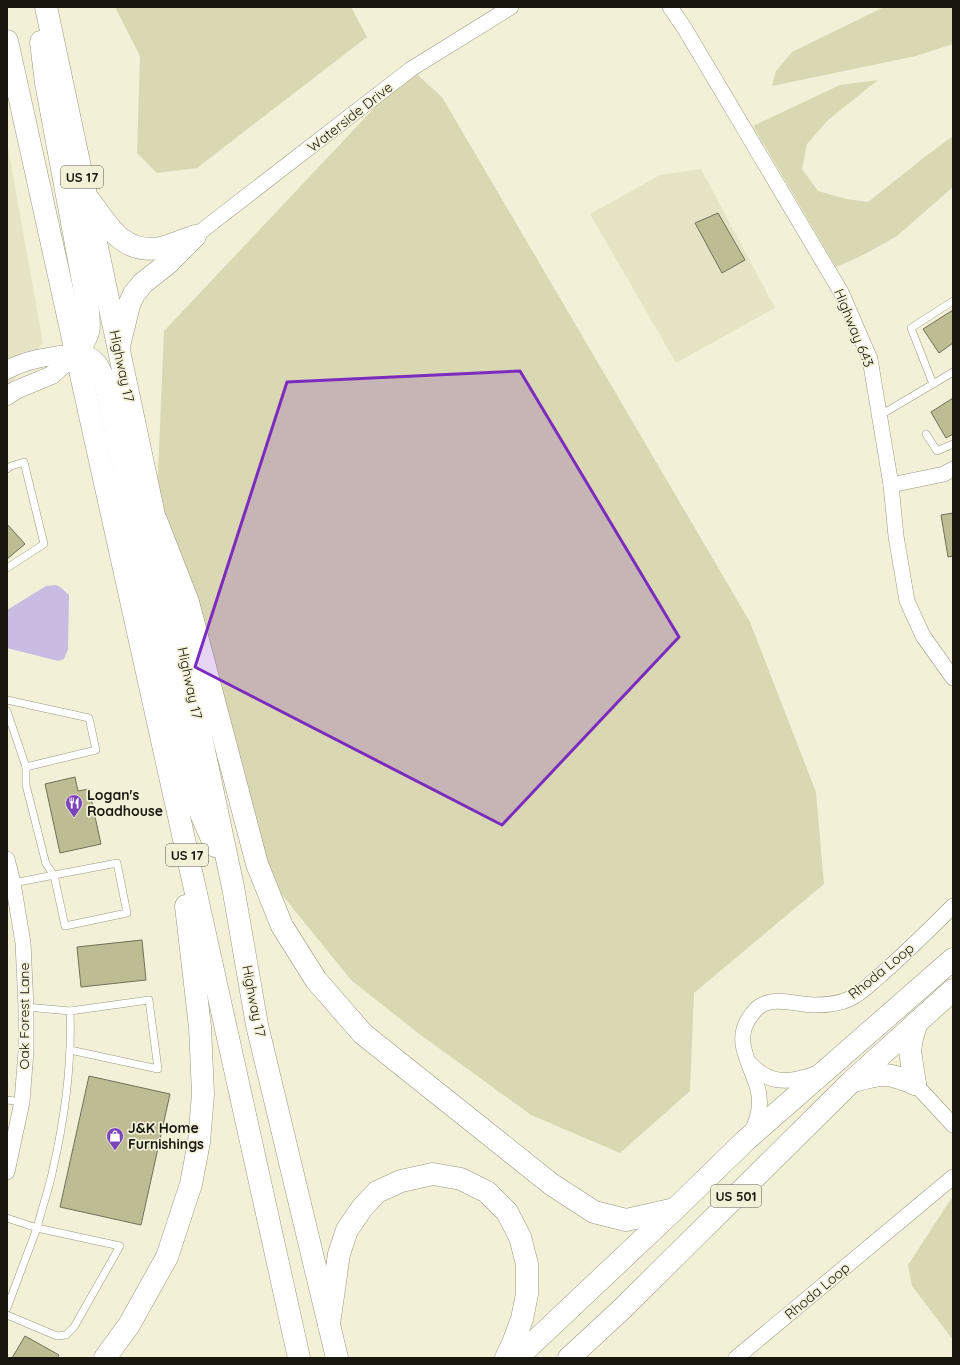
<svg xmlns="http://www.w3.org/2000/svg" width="960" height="1365" viewBox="0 0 960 1365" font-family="Quicksand,sans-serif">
  <rect width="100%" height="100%" fill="#f2f1d8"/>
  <g fill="#e6e4c5">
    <path d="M7,142l36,201 -36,45z"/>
    <path d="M701,169l74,139 -99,55 -86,-149 70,-39z"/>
  </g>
  <g fill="#dad8b3">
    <path d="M115,7h236l16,30 -170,131 -40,5 -20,-20 3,-97z"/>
    <path d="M884,7h69v37l-37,12 -144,30 4,-15 16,-19z"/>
    <path d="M411,69l31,28 308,525 66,170 8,92 -130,109 -4,98 -70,62 -89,-38 -113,-82 -67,-53 -94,-116 -101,-344 8,-189z"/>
    <path d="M878,80l-50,40 -21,24 -5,25 16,22 28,8 22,3 58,-46 27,-20v51l-56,49 -34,19 -27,12 -83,-141 87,-41z"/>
    <path d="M953,1196v144l-41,-54 -4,-21z"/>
  </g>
  <path fill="#c9bbe2" d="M55,585l5,2 9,8 -1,54 -4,10 -6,2 -51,-13v-38l39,-24z"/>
  <g fill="#bebc93" stroke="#716f5a">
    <path d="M718,213l27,47 -23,13 -27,-50z"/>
    <path d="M953,310v33l-14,10 -16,-24z"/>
    <path d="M953,398v36l-7,4 -15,-26z"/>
    <path d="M953,513v43l-5,1 -7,-42z"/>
    <path d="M7,524l18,20 -18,15z"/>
    <path d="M75,777l3,14 11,-2 12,55 -41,9 -15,-69z"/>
    <path d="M142,940l4,40 -65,7 -4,-40z"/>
    <path d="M89,1076l81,18 -29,131 -81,-18z"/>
    <path d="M25,1336l34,19 -2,3h-45z"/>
  </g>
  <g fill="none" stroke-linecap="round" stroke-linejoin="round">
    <g stroke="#999882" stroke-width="8">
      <g id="service">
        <path d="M933,384l20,-12"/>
        <path d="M879,416l54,-32 -22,-56 42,-27"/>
        <path d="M926,434l11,17 16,-7"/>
        <path d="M7,469l4,-3 13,-4 20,82 -37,24"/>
        <path d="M7,700l82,18 7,32 -70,17"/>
        <path d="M7,711l19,56v18l20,79 8,11 11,51 62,-13 -10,-50 -104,20"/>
        <path d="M70,1011l79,-11 9,69 -88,-19"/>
        <path d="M7,1100l15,2"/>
        <path d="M7,1218l30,10 -30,80"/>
        <path d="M7,1315l50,21 9,-1 8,-8 46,-81 -83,-18c5,-20 12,-39 16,-59 12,-52 19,-105 17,-158l-44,-4"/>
      </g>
    </g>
    <g stroke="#999882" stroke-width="16">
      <g id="minor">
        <path d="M670,7l15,22 156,263 29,67 21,126 5,51 11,65 16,35 30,42"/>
        <path d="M195,236l216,-167 100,-62"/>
        <path d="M891,485l53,-11 9,-5"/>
        <path d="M7,859l6,24 10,60 3,64v44l-4,51 -15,70"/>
        <path d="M749,1063c4,3 7,7 12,10 17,13 40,6 57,0"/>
        <path d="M915,1084l38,41"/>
        <path d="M751,1133c8,-15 11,-31 6,-47 -7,-23 -24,-46 -7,-69 2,-3 7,-9 10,-11 16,-10 37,-1 54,-1 11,0 25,-1 35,-6 10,-4 19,-13 27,-20 27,-23 52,-48 77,-73"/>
        <path d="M736,1358l217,-181"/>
      </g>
    </g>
    <g stroke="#999882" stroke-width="19">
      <g id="tertiary">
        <path d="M7,370c21,-12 46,-14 69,-17"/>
        <path d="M7,396l9,-6 36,-15 24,-22"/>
      </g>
    </g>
    <g stroke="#999882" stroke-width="23">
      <g id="trunk">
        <path d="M46,7l187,880 24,138 80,333"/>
        <path d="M7,41l292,1317"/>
        <path d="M41,42l5,41 41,220c3,24 5,30 -11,50"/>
        <path d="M90,201c19,26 33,53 70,47 10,-2 20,-7 30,-10"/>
        <path d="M120,342l9,-37 5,-11 9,-11 24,-19 28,-28"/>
        <path d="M76,353c19,5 23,13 29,30l94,426 16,37"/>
        <path d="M105,1358l24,-33 38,-68 24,-73 8,-42 4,-48 -3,-67 -14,-121"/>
      </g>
    </g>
    <g stroke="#999882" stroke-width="23">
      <g id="motorway">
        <path d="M156,520l32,82 69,262 25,62 34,54 47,54 188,150 43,28 32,8 49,-11"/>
        <path d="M854,1081c27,-8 34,-9 61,3"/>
        <path d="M915,1084l-5,-33 2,-13 5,-16"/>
        <path d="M329,1324l10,-70 8,-24 15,-22 15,-16 24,-11 32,-7 28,5 26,13 20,20 13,25 7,27v30l-5,25 -9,24 -7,15"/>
        <path d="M517,1358l158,-149 71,-69 207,-181"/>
        <path d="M569,1358l53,-49 229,-227 102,-92"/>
      </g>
    </g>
    <use href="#service" stroke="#fff" stroke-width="7"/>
    <use href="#minor" stroke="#fff" stroke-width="15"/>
    <use href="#tertiary" stroke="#fff" stroke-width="18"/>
    <use href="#trunk" stroke="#fff" stroke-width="22"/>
    <use href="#motorway" stroke="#fff" stroke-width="22"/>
  </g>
  <path fill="#7b2cbf" fill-opacity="0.2" stroke="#7b2cbf" stroke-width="3" stroke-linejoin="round" d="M520,371l159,266 -177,188 -307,-158 92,-285z"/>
  <defs>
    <g id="restaurant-pin" transform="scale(0.9)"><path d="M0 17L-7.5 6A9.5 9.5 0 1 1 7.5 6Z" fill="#7b44bb" stroke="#f2f1d8"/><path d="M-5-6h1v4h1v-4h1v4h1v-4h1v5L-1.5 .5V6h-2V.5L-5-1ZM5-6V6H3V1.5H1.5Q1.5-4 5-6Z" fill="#fff"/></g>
    <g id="shop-pin" transform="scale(0.9)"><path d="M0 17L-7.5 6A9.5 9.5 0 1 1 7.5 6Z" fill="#7b44bb" stroke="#f2f1d8"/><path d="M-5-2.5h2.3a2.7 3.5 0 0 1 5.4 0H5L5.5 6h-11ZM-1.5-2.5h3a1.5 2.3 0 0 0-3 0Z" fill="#fff"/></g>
  </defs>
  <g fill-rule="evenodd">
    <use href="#restaurant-pin" x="74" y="803"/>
    <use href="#shop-pin" x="115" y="1136"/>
  </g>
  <g text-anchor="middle" stroke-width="3.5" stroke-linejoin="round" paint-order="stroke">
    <g fill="#f2f1d8" stroke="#59584b" stroke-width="1">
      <rect x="61" y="166" width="42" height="22" rx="3"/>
      <rect x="166" y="844" width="42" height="22" rx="3"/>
      <rect x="711" y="1185" width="50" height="22" rx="3"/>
    </g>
    <g font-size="13" font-weight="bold" fill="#18170f">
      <text x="82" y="182">US 17</text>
      <text x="187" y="860">US 17</text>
      <text x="736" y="1201">US 501</text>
    </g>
    <g font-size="14" fill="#18170f" stroke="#f2f1d8">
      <text transform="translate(350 117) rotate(-38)" y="5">Waterside Drive</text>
      <text transform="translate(854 328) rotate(68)" y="5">Highway 643</text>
      <text transform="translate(122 366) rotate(78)" y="5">Highway 17</text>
      <text transform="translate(190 683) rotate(78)" y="5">Highway 17</text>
      <text transform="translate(881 971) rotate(-39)" y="5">Rhoda Loop</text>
      <text transform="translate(254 1001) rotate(79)" y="5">Highway 17</text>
      <text transform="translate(24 1016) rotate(-90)" y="5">Oak Forest Lane</text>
      <text transform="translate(817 1291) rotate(-40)" y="5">Rhoda Loop</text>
    </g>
    <g font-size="14" font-weight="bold" fill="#18170f" stroke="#f2f1d8" text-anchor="start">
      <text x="87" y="800">Logan's<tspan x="87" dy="16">Roadhouse</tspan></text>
      <text x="128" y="1133">J&amp;K Home<tspan x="128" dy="16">Furnishings</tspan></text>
    </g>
  </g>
  <rect width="960" height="1365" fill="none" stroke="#18170f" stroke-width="16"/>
</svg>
